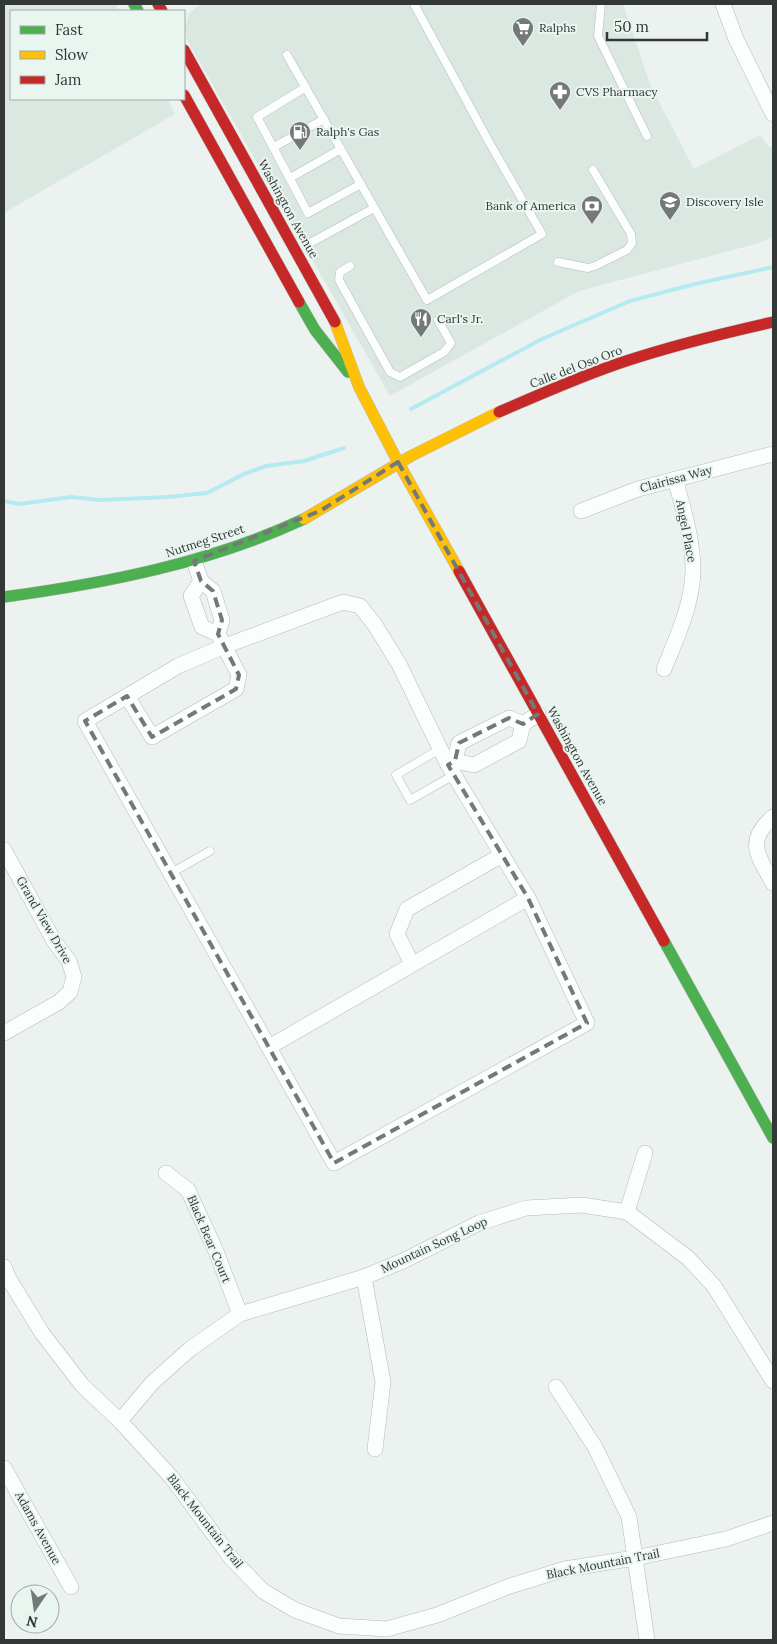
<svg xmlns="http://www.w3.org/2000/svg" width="777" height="1644" viewBox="0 0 777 1644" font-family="Lora,serif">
  <rect width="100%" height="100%" fill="#ecf2ef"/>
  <g fill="#dbe8e1">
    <path d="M4,4h111l5,7h-109v88h156l8,15 -171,99z"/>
    <path d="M201,4h422l28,83 43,82 66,-34 9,12 4,1v89l-14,6 -180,48 -189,105 -203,-356 -2,-12 4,-15z"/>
  </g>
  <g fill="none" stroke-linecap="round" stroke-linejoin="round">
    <g stroke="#b5eaf0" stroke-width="4">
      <path d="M411,409l131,-70 88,-38 65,-17 78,-17"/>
      <path d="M4,501l15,3 52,-7 30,3 66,-3 40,-4 37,-19 22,-8 38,-5 40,-13"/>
    </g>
    <g stroke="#b6bab8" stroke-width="9">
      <g id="lane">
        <path d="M601,4l-3,32 49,100"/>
        <path d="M287,55l140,245 115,-66 -53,-92 -75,-138"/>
        <path d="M306,87l-49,30 51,96 53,-29"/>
        <path d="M274,147l50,-28"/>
        <path d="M290,178l51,-29"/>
        <path d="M312,242l62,-34"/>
        <path d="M558,262l30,6 7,-2 32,-16 5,-7 -1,-9 -38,-64"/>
        <path d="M350,266l-10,6 -1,8 51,92 10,5 44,-25 7,-9 -13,-23"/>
        <path d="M440,749l-44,26 14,25 44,-25"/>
        <path d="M171,873l39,-22"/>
      </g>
    </g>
    <g stroke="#b6bab8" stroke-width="16">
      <g id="street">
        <path d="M723,4l13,35 37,75"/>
        <path d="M581,511l57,-22 135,-35"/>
        <path d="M194,561l7,20 12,10 9,29 -4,14"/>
        <path d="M343,602l17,4 15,19 24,39 49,101 80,133 59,125 -253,140 -249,-442 93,-55 47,-20z"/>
        <path d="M664,669c13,-32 30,-68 29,-103 -1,-29 -10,-59 -18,-87"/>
        <path d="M127,696l25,41 84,-48 3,-14 -21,-41 -16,-7 -11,-31 10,-15"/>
        <path d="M455,761l4,-18 50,-25 14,6"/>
        <path d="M448,765l7,-4 19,4 45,-24 4,-17 15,-10"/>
        <path d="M773,817c-28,24 -15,39 0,66"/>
        <path d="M4,850l50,91 15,20 5,16 -4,15 -11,10 -55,31"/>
        <path d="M412,964l-15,-30 10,-25 95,-54"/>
        <path d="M269,1047l259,-149"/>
        <path d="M166,1173l22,17 27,59 25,65"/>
        <path d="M627,1212l18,-59"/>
        <path d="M4,1267l5,12 33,54 40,52 38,36 52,57 60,81 31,32 32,19 44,16 48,3 50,-14 73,-29 55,-17 70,-11 91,-19 47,-16"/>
        <path d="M364,1277l19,105 -8,67"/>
        <path d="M556,1387l39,60 34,70 18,123"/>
        <path d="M120,1421l32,-38 38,-34 50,-35 124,-37 39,-16 76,-38 47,-15 56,-3 45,7 61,46 26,28 59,95"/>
        <path d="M4,1468l67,119"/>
      </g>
    </g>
    <g stroke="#b6bab8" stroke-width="12">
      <g id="fast">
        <path d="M134,4l4,7"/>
        <path d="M299,302l16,28 33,42"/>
        <path d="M4,597c103,-14 205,-34 300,-78"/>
        <path d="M664,941l109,197"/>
      </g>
    </g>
    <g stroke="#b6bab8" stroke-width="12">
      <g id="slow">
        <path d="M335,322l24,65 39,75 61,109"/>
        <path d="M304,519l107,-63 88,-44"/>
      </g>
    </g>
    <g stroke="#b6bab8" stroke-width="12">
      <g id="jam">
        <path d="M158,4l4,7"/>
        <path d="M184,50l151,272"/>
        <path d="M184,95l115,207"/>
        <path d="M499,412c42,-18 84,-37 127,-51 48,-16 98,-28 147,-39"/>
        <path d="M459,571l205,370"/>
      </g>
    </g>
    <use href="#lane" stroke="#fcfdfd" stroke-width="8"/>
    <use href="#street" stroke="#fcfdfd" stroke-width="15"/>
    <use href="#fast" stroke="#4caf50" stroke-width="11"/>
    <use href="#slow" stroke="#ffc107" stroke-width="11"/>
    <use href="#jam" stroke="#c62828" stroke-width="11"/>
  </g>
  <path fill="none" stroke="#747876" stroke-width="4" stroke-dasharray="10 6" stroke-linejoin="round" d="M398,462l140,252 -15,10 -14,-6 -50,25 -4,18 -7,4 80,133 59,125 -253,140 -249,-442 42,-25 25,41 84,-48 3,-14 -21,-41 4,-14 -9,-29 -12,-10 -7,-20 126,-50z"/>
  <defs>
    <g id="supermarket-pin" transform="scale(1.125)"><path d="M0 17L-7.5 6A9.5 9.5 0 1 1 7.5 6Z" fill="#747876" stroke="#e9f5ef"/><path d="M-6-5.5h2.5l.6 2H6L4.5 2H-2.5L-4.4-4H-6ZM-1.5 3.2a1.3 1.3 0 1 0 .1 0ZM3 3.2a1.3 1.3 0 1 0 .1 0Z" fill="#fff"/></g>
    <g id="pharmacy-pin" transform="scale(1.125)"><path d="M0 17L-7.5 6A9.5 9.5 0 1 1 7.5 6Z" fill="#747876" stroke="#e9f5ef"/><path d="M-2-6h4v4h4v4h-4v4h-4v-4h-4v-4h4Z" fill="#fff"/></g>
    <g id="fuel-pin" transform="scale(1.125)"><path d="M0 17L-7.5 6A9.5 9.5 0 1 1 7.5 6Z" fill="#747876" stroke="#e9f5ef"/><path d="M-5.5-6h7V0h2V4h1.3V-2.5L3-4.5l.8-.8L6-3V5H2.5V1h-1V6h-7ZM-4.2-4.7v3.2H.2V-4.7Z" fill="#fff"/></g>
    <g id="school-pin" transform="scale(1.125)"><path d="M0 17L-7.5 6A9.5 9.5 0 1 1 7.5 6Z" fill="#747876" stroke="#e9f5ef"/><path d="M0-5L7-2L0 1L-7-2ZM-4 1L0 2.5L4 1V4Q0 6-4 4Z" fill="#fff"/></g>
    <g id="bank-pin" transform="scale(1.125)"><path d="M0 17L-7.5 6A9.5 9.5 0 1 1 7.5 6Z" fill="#747876" stroke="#e9f5ef"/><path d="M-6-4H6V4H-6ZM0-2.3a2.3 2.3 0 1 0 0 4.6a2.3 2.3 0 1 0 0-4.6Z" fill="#fff"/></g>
    <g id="restaurant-pin" transform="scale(1.125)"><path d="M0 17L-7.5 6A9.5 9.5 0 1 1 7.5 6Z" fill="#747876" stroke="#e9f5ef"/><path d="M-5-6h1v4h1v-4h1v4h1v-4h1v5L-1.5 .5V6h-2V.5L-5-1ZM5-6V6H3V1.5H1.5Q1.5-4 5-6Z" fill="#fff"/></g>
  </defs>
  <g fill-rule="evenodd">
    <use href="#supermarket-pin" x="523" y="28"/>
    <use href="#pharmacy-pin" x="560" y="92"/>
    <use href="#fuel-pin" x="300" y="132"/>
    <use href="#school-pin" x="670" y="202"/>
    <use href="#bank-pin" x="592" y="206"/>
    <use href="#restaurant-pin" x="421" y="319"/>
  </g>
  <g text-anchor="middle" stroke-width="4" stroke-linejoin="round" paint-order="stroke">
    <g font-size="12" fill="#333735" stroke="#e9f5ef" text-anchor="start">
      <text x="539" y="32">Ralphs</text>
      <text x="576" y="96">CVS Pharmacy</text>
      <text x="316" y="136">Ralph's Gas</text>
      <text x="686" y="206">Discovery Isle</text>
      <text x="576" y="210" text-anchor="end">Bank of America</text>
      <text x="437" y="323">Carl's Jr.</text>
    </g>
    <g font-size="12" fill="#333735" stroke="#e9f5ef">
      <text transform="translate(288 209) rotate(61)" y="4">Washington Avenue</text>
      <text transform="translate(576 367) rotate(-21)" y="4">Calle del Oso Oro</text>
      <text transform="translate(676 479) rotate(-15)" y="4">Clairissa Way</text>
      <text transform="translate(686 531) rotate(79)" y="4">Angel Place</text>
      <text transform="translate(205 541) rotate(-18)" y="4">Nutmeg Street</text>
      <text transform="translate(577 756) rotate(61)" y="4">Washington Avenue</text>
      <text transform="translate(44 920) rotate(60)" y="4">Grand View Drive</text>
      <text transform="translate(209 1239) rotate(67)" y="4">Black Bear Court</text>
      <text transform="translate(434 1245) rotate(-25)" y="4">Mountain Song Loop</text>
      <text transform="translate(205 1521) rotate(52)" y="4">Black Mountain Trail</text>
      <text transform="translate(38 1528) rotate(61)" y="4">Adams Avenue</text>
      <text transform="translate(603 1564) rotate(-11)" y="4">Black Mountain Trail</text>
    </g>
  </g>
  <rect width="777" height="1644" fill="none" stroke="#333735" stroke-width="10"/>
  <rect x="10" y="10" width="175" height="90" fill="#e9f5ef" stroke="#a0a9a5"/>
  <rect x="20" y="26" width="25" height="8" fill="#4caf50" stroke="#a0a9a5"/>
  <text x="55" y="35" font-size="15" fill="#333735">Fast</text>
  <rect x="20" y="51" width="25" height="8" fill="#ffc107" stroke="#a0a9a5"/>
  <text x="55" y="60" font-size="15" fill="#333735">Slow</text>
  <rect x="20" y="76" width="25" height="8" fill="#c62828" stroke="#a0a9a5"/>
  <text x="55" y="85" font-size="15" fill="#333735">Jam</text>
  <g transform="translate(35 1609) rotate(193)"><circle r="24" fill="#e9f5ef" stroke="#a0a9a5"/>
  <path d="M0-4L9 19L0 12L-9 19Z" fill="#747876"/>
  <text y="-8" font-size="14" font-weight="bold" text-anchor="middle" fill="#333735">N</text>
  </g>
  <path d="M607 32v8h100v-8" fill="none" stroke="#333735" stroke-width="2.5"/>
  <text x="614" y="32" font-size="15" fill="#333735" stroke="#e9f5ef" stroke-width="4" paint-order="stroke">50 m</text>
</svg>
